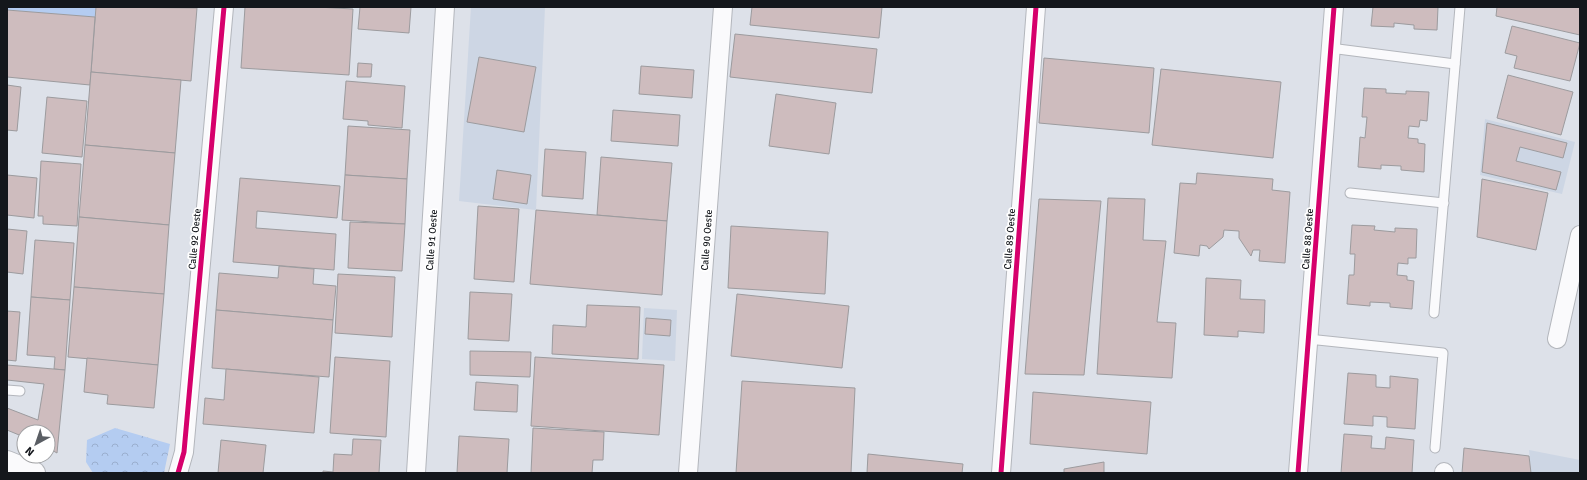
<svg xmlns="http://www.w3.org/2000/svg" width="1587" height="480" viewBox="0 0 1587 480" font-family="Signika,sans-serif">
  <defs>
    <pattern id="forest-crowns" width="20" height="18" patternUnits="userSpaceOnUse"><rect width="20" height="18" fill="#b4ccf1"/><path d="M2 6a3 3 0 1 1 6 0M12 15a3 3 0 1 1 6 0" fill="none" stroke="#9aaece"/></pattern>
  </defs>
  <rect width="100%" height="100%" fill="#dde1e9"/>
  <g fill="#cdd6e4">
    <path d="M471,7h74l-9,203 -77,-9z"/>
    <path d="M1485,119l90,23 -13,52 -82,-19z"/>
    <path d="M644,308l33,2 -2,51 -33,-2z"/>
    <path d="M1529,450l51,10v13h-49z"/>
  </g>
  <path fill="#b4ccf1" d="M7,7h89l-1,10 -88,-7z"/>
  <path fill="url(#forest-crowns)" d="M115,428l55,16 -6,29h-71l-7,-11 1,-22z"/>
  <g fill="#cebcbe" stroke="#9c9b9e">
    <path d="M96,7l101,1 -6,73 -100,-9z"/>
    <path d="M245,7h72l36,2 -4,66 -108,-7z"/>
    <path d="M360,7h51l-2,26 -51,-4z"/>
    <path d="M752,7h130l-3,31 -129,-13z"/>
    <path d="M1373,7h65l-1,23 -23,-1v-4l-20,-2v4l-23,-1z"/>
    <path d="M1497,7h83v28l-84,-19z"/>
    <path d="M7,10l88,7 -5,68 -83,-8z"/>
    <path d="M1512,26l68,17 -10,38 -56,-13 3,-12 -12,-3z"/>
    <path d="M735,34l142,15 -5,44 -142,-16z"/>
    <path d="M479,57l57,10 -12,65 -57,-10z"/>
    <path d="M1044,58l110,10 -5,65 -110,-10z"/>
    <path d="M358,63l14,1 -1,13h-14z"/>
    <path d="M641,66l53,4 -2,28 -53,-4z"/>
    <path d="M1161,69l120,13 -8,76 -121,-13z"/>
    <path d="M91,72l90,8 -6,73 -90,-8z"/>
    <path d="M1508,75l65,17 -12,43 -64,-17z"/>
    <path d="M346,81l59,5 -3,42 -34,-3v-4l-25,-2z"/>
    <path d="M7,85l14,2 -4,44 -10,-1z"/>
    <path d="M1364,88l22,1v4l20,1v-3l23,1 -2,29 -7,-1 -1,7 -10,-1 -1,12 10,1v4l7,1 -1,28 -23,-2v-4l-20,-1v4l-23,-2 2,-30 5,1 2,-21h-5z"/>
    <path d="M776,94l60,9 -7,51 -60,-8z"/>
    <path d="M47,97l40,4 -5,56 -40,-4z"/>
    <path d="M613,110l67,5 -2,31 -67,-5z"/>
    <path d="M1487,123l80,20 -4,15 -43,-11 -4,14 45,11 -5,18 -74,-18z"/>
    <path d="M348,126l62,4 -3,49 -62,-4z"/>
    <path d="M85,145l90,8 -6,72 -90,-8z"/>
    <path d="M545,149l41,3 -3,47 -41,-3z"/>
    <path d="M601,157l71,6 -5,58 -70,-6z"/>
    <path d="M41,161l40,3 -4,62 -34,-2v-8h-5z"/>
    <path d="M497,170l34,5 -4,29 -34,-5z"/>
    <path d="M1197,173l76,6 -1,11 18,2 -5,71 -26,-2 1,-11h-7l-2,6 -12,-18v-7l-15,-1 -1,7 -14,12 -2,-3 -7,-1 -1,11 -25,-3 6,-70 16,1z"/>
    <path d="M7,175l30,3 -3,40 -27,-3z"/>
    <path d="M345,175l62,4 -2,45 -63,-4z"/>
    <path d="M240,178l100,8 -3,32 -80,-7 -1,17 80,6 -2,36 -101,-8z"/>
    <path d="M1482,179l66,14 -12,57 -59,-13z"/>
    <path d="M1108,198l37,1 -2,41 23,1 -9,81 19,1 -4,55 -75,-4z"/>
    <path d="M1039,199l62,2 -17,174 -59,-1z"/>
    <path d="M478,206l41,3 -5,73 -40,-3z"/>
    <path d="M536,210l131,11 -5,74 -132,-11z"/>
    <path d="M79,217l90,8 -5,69 -90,-7z"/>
    <path d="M350,222l55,2 -3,47 -54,-3z"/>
    <path d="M1352,225l23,1 -1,4 21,2v-4l22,1 -1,29h-8v6l-10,-1 -1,12 10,1v4l7,1 -2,28 -22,-2v-4l-20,-1v4l-23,-2 2,-29h5l1,-21h-5z"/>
    <path d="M731,226l97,6 -3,62 -97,-6z"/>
    <path d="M7,229l20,2 -4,43 -16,-2z"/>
    <path d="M35,240l39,3 -4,57 -39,-3z"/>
    <path d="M279,266l35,3 -1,15 23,2 -3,34 -117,-10 3,-37 59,5z"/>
    <path d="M338,274l57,3 -3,60 -57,-4z"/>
    <path d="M1206,278l35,2 -1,19 25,1 -1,33 -26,-2v6l-34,-2z"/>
    <path d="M74,287l90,7 -6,71 -90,-8z"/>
    <path d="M470,292l42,2 -3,47 -41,-2z"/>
    <path d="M737,294l112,12 -7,62 -111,-12z"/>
    <path d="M31,297l39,3 -5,70 -11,-1 1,-12 -28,-2z"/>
    <path d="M587,305l53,2 -2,52 -86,-5 1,-29 33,2z"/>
    <path d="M216,310l117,10 -4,57 -117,-9z"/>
    <path d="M7,311l13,1 -4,49 -9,-1z"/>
    <path d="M646,318l25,2 -1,16 -25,-2z"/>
    <path d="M470,351l61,1 -1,25 -60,-2z"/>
    <path d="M335,357l55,4 -4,76 -56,-4z"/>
    <path d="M535,357l129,8 -5,70 -128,-9z"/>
    <path d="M87,358l71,7 -4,43 -47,-4 1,-9 -24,-3z"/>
    <path d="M7,365l58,5 -8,83 -9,-5v-16h-24v5l-17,-7v-22l31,12 6,-36 -37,-4z"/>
    <path d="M226,369l93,8 -5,56 -111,-9 2,-26 19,2z"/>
    <path d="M1348,373l28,2v12l14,1v-12l28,3 -3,50 -28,-2v-10l-14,-1v10l-29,-2z"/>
    <path d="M742,381l113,7 -4,85h-115z"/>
    <path d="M476,382l42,3 -1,27 -43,-2z"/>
    <path d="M1033,392l118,10 -4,52 -117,-10z"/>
    <path d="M533,428l71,4 -1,28h-10l-1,13h-61z"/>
    <path d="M1344,434l28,2 -1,12 14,1 1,-12 28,3 -2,33h-71z"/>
    <path d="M459,436l50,3 -2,34h-50z"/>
    <path d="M353,439l28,1 -2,33h-56v-2l10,1 1,-18 18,1z"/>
    <path d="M221,440l45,5 -3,28h-45z"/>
    <path d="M1464,448l65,8 2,17h-69z"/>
    <path d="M868,454l95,10 -1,9h-95z"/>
    <path d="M1104,462v11h-40v-4z"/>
  </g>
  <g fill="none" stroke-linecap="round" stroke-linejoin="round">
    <g stroke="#b3b6bc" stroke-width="11">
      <g id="service">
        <path d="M1330,48l125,16"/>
        <path d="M1350,193l94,10"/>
        <path d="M1434,313l26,-306"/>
        <path d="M1308,339l135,14 -8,95"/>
        <path d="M7,390l13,1"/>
      </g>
    </g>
    <g stroke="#b3b6bc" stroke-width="20">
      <g id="minor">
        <path d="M1557,339l23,-104"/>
        <path d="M178,473l6,-21 40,-445"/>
        <path d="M416,473l29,-466"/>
        <path d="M688,473l35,-466"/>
        <path d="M1001,473l35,-466"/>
        <path d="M1298,473l36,-466"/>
        <path d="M1444,473v-1"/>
      </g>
    </g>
    <g stroke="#b3b6bc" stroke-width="24">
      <path id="secondary" d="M7,462l27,11"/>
    </g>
    <use href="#service" stroke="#fafafc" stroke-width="9"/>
    <use href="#minor" stroke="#fafafc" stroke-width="18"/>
    <use href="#secondary" stroke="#fafafc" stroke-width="22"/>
    <g stroke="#fff" stroke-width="8">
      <g id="cycleway">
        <path d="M178,473l6,-21 40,-445"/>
        <path d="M1001,473l35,-466"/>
        <path d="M1298,473l36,-466"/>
      </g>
    </g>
    <use href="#cycleway" stroke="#d6006c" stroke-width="5"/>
  </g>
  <g text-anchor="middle" stroke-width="3.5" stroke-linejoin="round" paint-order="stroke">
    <g font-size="10" fill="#14171c" stroke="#fff">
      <text transform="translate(194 239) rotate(-85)" y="4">Calle 92 Oeste</text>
      <text transform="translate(1009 239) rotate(-86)" y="4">Calle 89 Oeste</text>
      <text transform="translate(1307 239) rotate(-86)" y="4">Calle 88 Oeste</text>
      <text transform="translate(431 240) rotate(-86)" y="4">Calle 91 Oeste</text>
      <text transform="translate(706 240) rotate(-86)" y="4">Calle 90 Oeste</text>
    </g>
  </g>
  <rect width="1587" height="480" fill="none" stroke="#14171c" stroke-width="16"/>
  <g transform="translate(36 444) rotate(220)"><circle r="19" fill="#ffffff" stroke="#a1a2a4"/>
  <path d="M0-3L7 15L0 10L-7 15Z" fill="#5a5e64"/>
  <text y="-6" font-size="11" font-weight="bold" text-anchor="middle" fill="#14171c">N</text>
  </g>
</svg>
